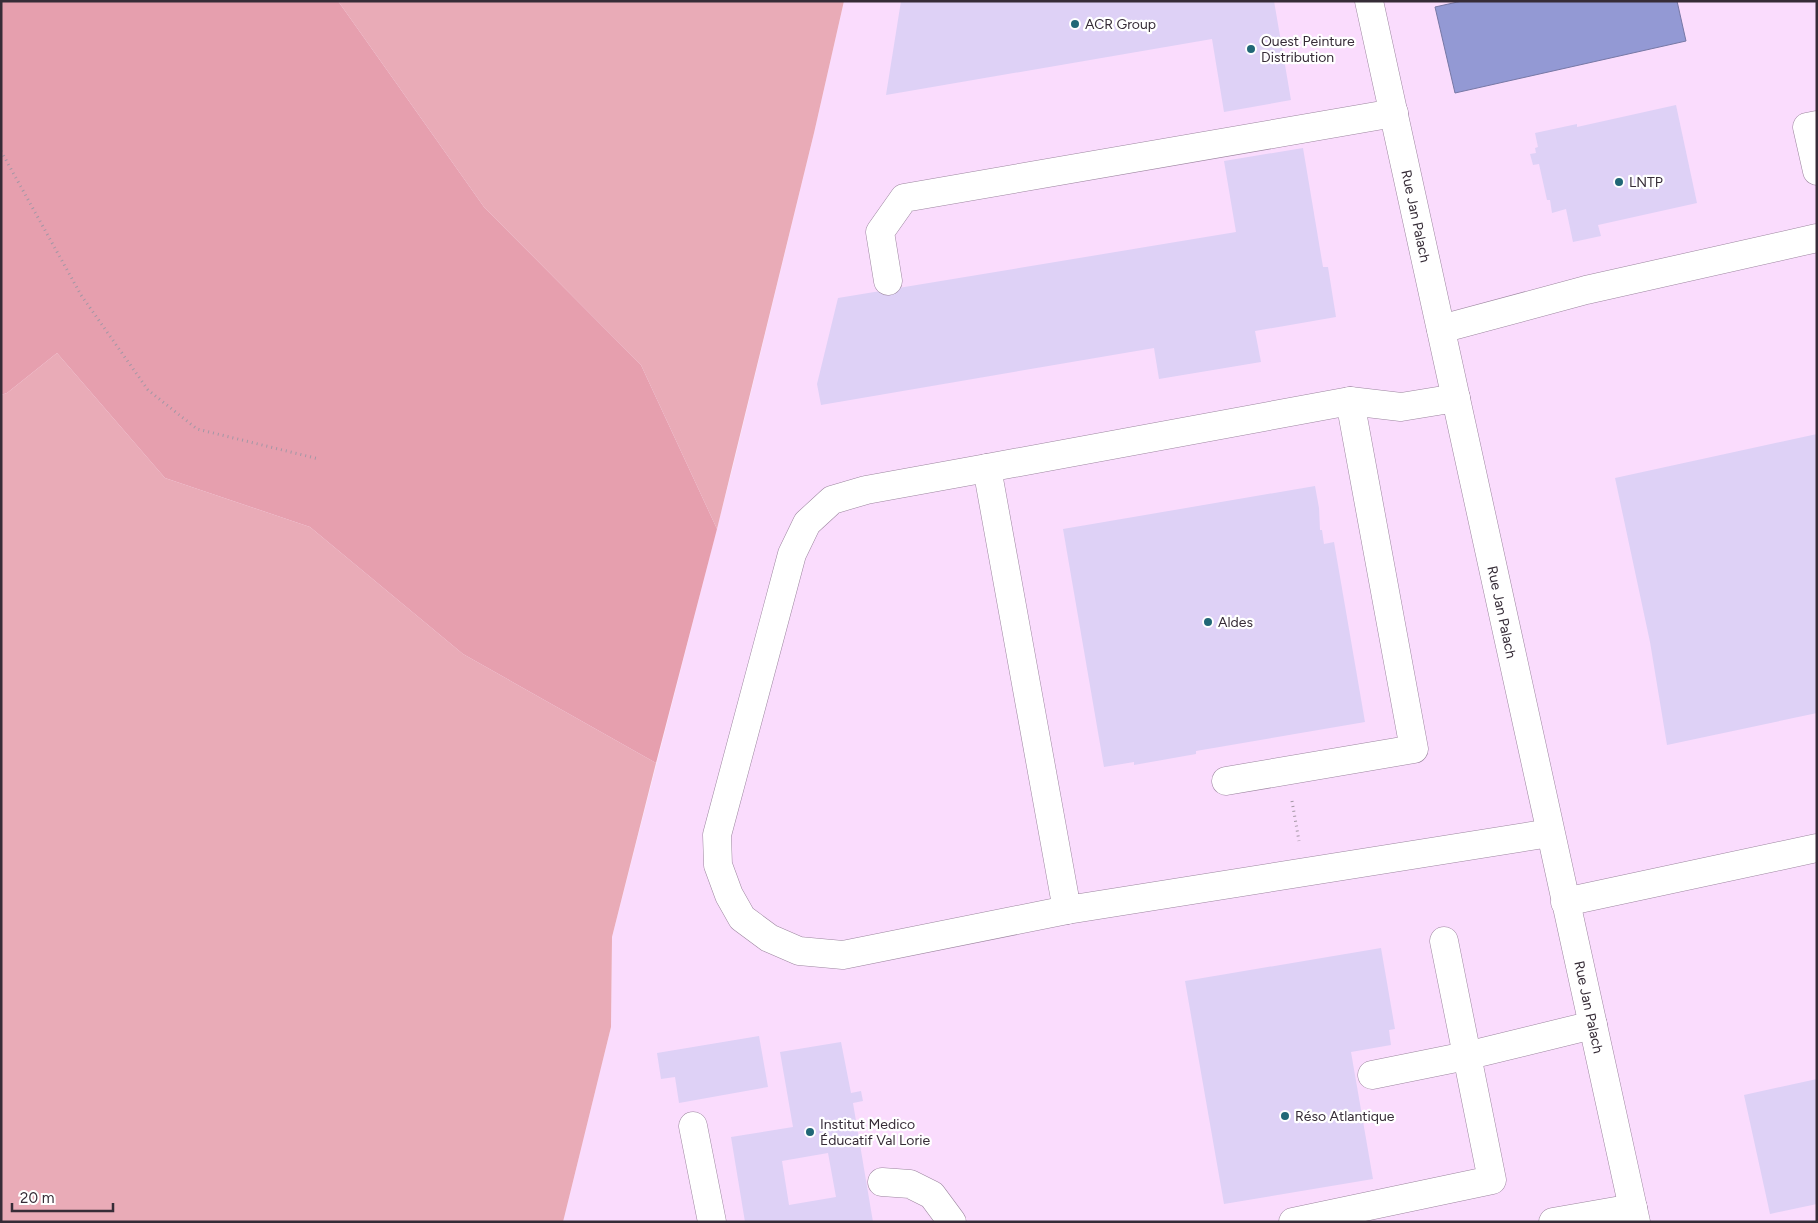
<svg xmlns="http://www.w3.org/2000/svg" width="1818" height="1223" viewBox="0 0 1818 1223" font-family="Figtree,sans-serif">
  <rect width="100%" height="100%" fill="#fcedfd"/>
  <path fill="#fadcfd" d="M844,1h973v1221h-1254l48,-195 1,-90 120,-467 82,-337z"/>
  <g fill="#e9abb7">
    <path d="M338,1h506l-30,132 -97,396 -76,-164 -157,-158z"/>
    <path d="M57,353l108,125 145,49 153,127 193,109 -44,174 -1,90 -48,195h-562v-827l6,-2z"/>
  </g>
  <path fill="#e69fae" d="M1,1h337l146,206 157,158 76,164 -61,234 -193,-109 -153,-127 -145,-49 -108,-125 -50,40 -6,2z"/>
  <path fill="#9399d4" stroke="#7778a5" d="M1462,1h215l9,40 -231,52 -20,-86z"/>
  <g fill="#ded1f6" fill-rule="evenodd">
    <path d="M901,1h373l17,99 -67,12 -12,-73 -326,56z"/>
    <path d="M1676,105l21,98 -99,22 3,11 -28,6 -7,-33 -14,4 -2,-13h-3l-8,-36 -6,1 -3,-11 6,-1 -1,-5 3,-1 -3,-14 42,-9v3z"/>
    <path d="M1303,148l20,119h5l8,50 -81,14 6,31 -102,17 -5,-31 -333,57 -4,-21 21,-86 398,-66 -12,-71z"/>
    <path d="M1817,434v279l-150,32 -17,-103 -35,-164z"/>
    <path d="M1315,486l4,22 1,22h2l2,14 10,-2 31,180 -169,29v3l-62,11v-3l-30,5 -41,-238z"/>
    <path d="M1381,948l14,81 -6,1 2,15 -40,7 22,127 -149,25 -39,-223z"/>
    <path d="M759,1036l9,51 -89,16 -4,-26 -14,2 -4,-26z"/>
    <path d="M841,1042l10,51 10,-2 2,10 -10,2 20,119h-128l-14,-85 62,-10 -13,-75zM828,1153l8,44 -47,8 -7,-44z"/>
    <path d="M1817,1079v125l-47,10 -26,-119z"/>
  </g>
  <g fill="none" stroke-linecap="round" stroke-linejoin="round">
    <g stroke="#9c869f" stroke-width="29">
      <g id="minor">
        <path d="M1369,1l267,1221"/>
        <path d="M1817,125l-10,2 10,44"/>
        <path d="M888,281l-8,-49 24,-34 490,-85"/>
        <path d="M1441,329l145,-39 231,-52"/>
        <path d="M1350,401l51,6 55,-9"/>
        <path d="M987,468l-121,22 -34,10 -25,23 -15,31 -75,281 1,30 11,30 13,23 27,20 30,13 44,4 224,-45"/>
        <path d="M1226,781l188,-32 -64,-348 -363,67 80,442 483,-77"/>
        <path d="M1565,902l252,-54"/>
        <path d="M1372,1075l94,-19 127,-31"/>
        <path d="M693,1126l19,96"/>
        <path d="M882,1182l28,2 22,11 20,27"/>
        <path d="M1293,1222l199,-42 -48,-239"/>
        <path d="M1553,1222l80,-14"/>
      </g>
    </g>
    <g stroke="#a497a5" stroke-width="3" stroke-dasharray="1 4" stroke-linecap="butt">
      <path d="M1,151l80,144 67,95 49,39 122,30"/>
      <path d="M1292,801l7,40"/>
    </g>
    <use href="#minor" stroke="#fff" stroke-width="28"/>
  </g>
  <g fill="#206776" stroke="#fff" stroke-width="2">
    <circle cx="1075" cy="24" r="5"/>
    <circle cx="1251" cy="49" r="5"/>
    <circle cx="1619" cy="182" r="5"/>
    <circle cx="1208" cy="622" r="5"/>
    <circle cx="1285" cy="1116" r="5"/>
    <circle cx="810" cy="1132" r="5"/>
  </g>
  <g text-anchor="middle" stroke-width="4.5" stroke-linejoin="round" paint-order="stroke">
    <g font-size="14" fill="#362c37" stroke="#fff" text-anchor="start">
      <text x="1085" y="29">ACR Group</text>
      <text x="1261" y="46">Ouest Peinture<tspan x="1261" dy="16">Distribution</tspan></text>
      <text x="1629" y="187">LNTP</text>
      <text x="1218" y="627">Aldes</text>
      <text x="1295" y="1121">Réso Atlantique</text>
      <text x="820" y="1129">Institut Medico<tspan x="820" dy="16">Éducatif Val Lorie</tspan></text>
    </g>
    <g font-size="14" fill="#362c37" stroke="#fff">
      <text transform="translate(1416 216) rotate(78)" y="5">Rue Jan Palach</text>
      <text transform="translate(1502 612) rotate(78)" y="5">Rue Jan Palach</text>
      <text transform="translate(1589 1007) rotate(78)" y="5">Rue Jan Palach</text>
    </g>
  </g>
  <rect width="1818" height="1223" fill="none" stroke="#362c37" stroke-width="5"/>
  <path d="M12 1203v8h101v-8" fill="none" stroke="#362c37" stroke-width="2.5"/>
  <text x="20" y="1203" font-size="15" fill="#362c37" stroke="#ffffff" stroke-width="4" paint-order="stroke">20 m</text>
</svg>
